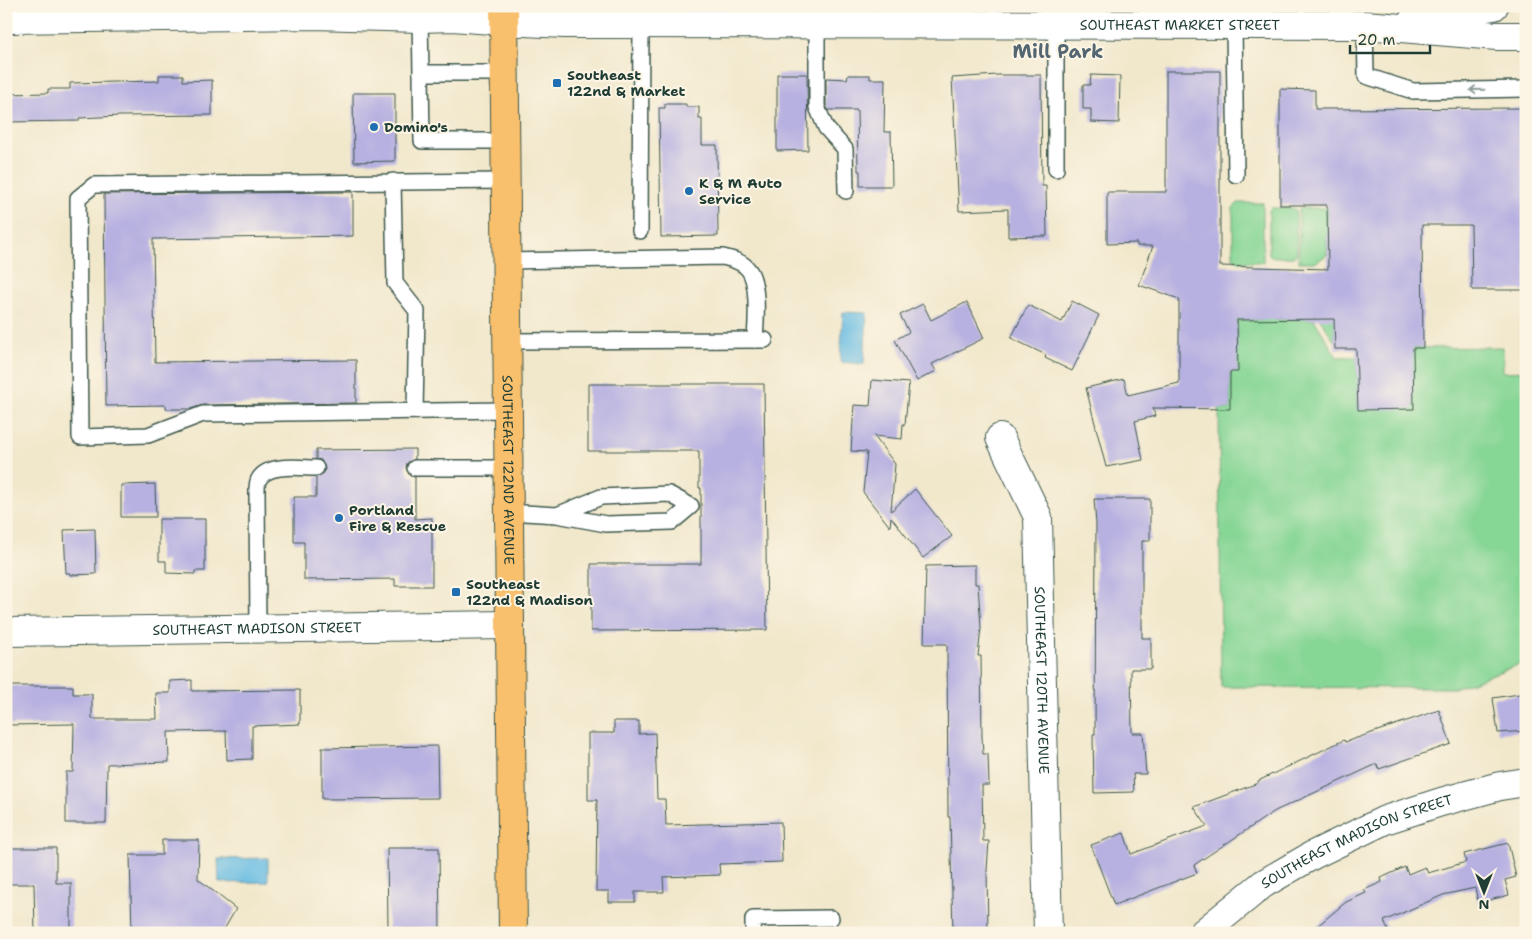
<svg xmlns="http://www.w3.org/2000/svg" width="1532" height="939" viewBox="0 0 1532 939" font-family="'Shantell Sans',sans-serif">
  <rect width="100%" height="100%" fill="#fcf5e5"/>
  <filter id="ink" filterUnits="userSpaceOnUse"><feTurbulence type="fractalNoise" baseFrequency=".02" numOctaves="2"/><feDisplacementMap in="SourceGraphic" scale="10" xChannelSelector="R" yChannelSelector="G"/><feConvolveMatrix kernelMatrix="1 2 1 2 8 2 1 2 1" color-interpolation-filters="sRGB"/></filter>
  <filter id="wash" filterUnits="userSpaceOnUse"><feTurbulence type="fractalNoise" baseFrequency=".0096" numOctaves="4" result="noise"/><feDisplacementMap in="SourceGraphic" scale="20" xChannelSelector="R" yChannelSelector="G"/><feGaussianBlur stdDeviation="1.12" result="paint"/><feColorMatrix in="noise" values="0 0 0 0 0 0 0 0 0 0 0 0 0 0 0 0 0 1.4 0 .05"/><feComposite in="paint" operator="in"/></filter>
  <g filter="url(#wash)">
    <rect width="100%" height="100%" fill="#f1e8cc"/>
    <g fill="#86d695" stroke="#528a64">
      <path d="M1238,203h25v59h-24l-6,-4v-50z"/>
      <path d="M1271,208h22l3,2 1,44 -4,3h-21l-3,-3v-44z"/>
      <path d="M1299,208h28v47l-11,7h-17z"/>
      <path d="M1333,271l2,71 -16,-25z"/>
      <path d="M1314,319l23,38h20l1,52 55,-61 90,-1v25l23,-1v291l-70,26 -235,-1 -2,-278h11v-37l8,-1 -1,-51z"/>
    </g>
    <g fill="#65bbe2" stroke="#427c8b">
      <path d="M843,312l24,1 -3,51 -24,-2z"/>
      <path d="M268,858v24l-49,1 -1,-24z"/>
    </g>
    <g id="blocks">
      <g fill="#b7b1e1">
        <path d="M1166,71h54v195l108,3 -1,-64h-47v-116l35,1v19l211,-1v182h-54l-1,-65h-49l1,123h-10l1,61 -56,1 -2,-61h-21l-1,-30 -97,1 1,52h-8v37l-77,-1 2,8 -20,5 8,39 -37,7 -20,-79 38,-9 4,16 51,-12v-84l-40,-14 14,-39h-16v-3l-30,1v-52h59z"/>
        <path d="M777,74h30l1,76 -31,1z"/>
        <path d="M159,75h24v6l29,-1v35l-92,1 -41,2v3l-73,1v-28l42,-1v-4h22v-6l89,-2z"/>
        <path d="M848,75h22v4h15l-1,53h7l1,54h-32v-15h-2l-1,-61h-29l-2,-5v-27l21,1z"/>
        <path d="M997,75h44l1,111h4l1,50 -39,1v-28l-49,2 -7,-133z"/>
        <path d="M1091,75l29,1 -1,47 -28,-1v-13h-8v-24h7z"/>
        <path d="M353,93h42v68l-41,1z"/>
        <path d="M665,104h21v3h13v12h3v26h15l1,91 -57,1 -2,-129h6z"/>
        <path d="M353,192v44l-200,3 2,123 201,-2v43l-153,2 -13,4h-24v-4l-60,1 -2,-212z"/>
        <path d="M1072,301l27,14 -27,56 -27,-13 1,-3 -35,-17 17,-33 34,17z"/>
        <path d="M967,302l17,36 -52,26 4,7 -19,10 -22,-41 14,-8 -9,-17 23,-11 8,16z"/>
        <path d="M872,380l37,3 -4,41h-2l-1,15 -28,-3 21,28 -4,47 24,-22 37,47 -29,22 -32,-41 -1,10 -27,-35 4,-40 -16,-1 3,-46 16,1z"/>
        <path d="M588,384h176l3,246 -176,1v-67h110v-76h-2v-37h-111z"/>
        <path d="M415,449v10l-8,4 -1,5 4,8 5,1v42l17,-1v68h-37v-7l-91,1v-38h-10v-45h22v-20l8,-4 1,-5 -4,-8 -5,-1v-9z"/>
        <path d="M155,484l1,33h-35v-32z"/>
        <path d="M1094,499h56v42h-8v97h9v31h-20l1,64h11l3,41h-13l1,18 -40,1 -1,-59h2l1,-210z"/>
        <path d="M159,519h46v52h-10v3l-29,-1v-12h-7z"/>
        <path d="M95,529l1,45 -26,1v-2h-4l-2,-43z"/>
        <path d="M975,565v19h3l3,44 -3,28h3l1,81 1,17h5l1,31h-7l1,56h6l-2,29 1,63h-35l-3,-116h-2l-1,-173h-23l2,-78z"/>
        <path d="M192,680v11l108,-1v34l-48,2v33l-25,1 -1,-29 -58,1 1,30 -62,2 -1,59h-40v-51h7l1,-48 -68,1v-39h67v8h19v25h65l-1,-26h14v-12z"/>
        <path d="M1526,693v38l-28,2 -5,-35z"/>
        <path d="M1439,710l12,34 -72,25 -2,-5 -102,47 -81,54 3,8 -83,32 -23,-60 33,-12 7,21 76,-28 -13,-19 64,-24v-2l86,-41 1,2z"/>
        <path d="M614,721h25v13l16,-1 2,66h8l1,26 115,-3 1,40 -63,2 1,11 -57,2 1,15h-29v10h-26v-11h-13l1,-91h-9v-67h26z"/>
        <path d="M437,746l1,52 -116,1v-51z"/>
        <path d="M162,840h37l-1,39 38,30 -14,24h-90l-2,-78h32z"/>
        <path d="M1508,843l8,34 -11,3 4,15 -31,8 -3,-15 -32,7 -59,26 5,12h-80l37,-31 20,-9 -2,-3 18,-8 -1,-4 24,-11 3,7 17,-7 3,6 38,-11 -2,-8z"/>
        <path d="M9,848h47v35h15v50h-36l-1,-49h-25z"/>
        <path d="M387,848h52l1,81h-52z"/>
      </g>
    </g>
  </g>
  <g filter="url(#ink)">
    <use href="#blocks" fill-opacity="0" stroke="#3e574b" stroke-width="1"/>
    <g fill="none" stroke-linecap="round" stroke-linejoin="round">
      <g stroke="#3e574b" stroke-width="18">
        <g id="service">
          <path d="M910,6v19"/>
          <path d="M420,18l1,55"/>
          <path d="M744,25v-19"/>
          <path d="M817,25v82l9,21 19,21 1,42"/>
          <path d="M1056,25v144"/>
          <path d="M1234,25l2,150"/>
          <path d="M1365,25l1,51 47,15 113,-2"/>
          <path d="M505,73h-84l1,68h83"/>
          <path d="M393,181l2,102 22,28 -2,100"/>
          <path d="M506,181l-412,4 -16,13 2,239 68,-2 55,-21 304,-4"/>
          <path d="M640,231l1,-207"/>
          <path d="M506,261l217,-4c8,2 18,4 24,11 13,13 9,54 8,72"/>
          <path d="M507,341l258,-1"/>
          <path d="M415,468h93"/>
          <path d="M508,512l49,3 49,9 66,-2 19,-16 -22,-12 -68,3 -44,18"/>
          <path d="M258,628l-1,-137c0,-4 0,-9 2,-12 9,-16 42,-11 57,-11"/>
          <path d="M753,933v-14l78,-1"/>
        </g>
      </g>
      <g stroke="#3e574b" stroke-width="30">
        <g id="minor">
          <path d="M6,19l308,-4 106,3 33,-1 51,4"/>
          <path id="s1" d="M1000,438l38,79 10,416"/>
          <path id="s2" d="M6,632l503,-7"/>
          <path id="s3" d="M1203,933l60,-49 50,-29 72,-35 56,-18 59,-16 26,-4"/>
        </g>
      </g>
      <g stroke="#3e574b" stroke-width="30">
        <g id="tertiary">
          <path d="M1414,18l80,-12"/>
          <path id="s4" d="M504,21l61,3 800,1 132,11h29"/>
        </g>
      </g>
      <g stroke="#3e574b" stroke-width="30">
        <g id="primary">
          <path id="s5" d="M504,6l9,927"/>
        </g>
      </g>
      <use href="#service" stroke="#fff" stroke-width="15"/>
      <use href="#minor" stroke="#fff" stroke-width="28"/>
      <use href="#tertiary" stroke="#fff" stroke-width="28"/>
      <use href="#primary" stroke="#f8bf6c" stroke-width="28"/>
    </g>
    <defs><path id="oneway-shaft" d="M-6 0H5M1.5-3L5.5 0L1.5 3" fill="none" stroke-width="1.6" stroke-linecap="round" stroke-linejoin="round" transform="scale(1.25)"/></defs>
    <use stroke="#8f9e9a" href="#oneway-shaft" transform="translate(1477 90) rotate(179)"/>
  </g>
  <g fill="#1f6fb2" stroke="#fcf5e5" stroke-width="2">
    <rect x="552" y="78" width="10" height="10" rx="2.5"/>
    <circle cx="374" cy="127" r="5"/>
    <circle cx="689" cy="191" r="5"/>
    <circle cx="339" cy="518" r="5"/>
    <rect x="451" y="587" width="10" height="10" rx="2.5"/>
  </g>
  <g text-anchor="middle" stroke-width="4" stroke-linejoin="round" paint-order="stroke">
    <g font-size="14" fill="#1f3d34" stroke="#fcf5e5">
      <text dy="5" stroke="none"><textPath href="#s4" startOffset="676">SOUTHEAST MARKET STREET</textPath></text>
      <text dy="5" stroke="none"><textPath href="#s5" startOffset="464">SOUTHEAST 122ND AVENUE</textPath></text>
      <text dy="5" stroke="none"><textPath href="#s2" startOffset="251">SOUTHEAST MADISON STREET</textPath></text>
      <text dy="5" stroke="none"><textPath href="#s1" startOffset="251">SOUTHEAST 120TH AVENUE</textPath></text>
      <text dy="5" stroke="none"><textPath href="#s3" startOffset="181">SOUTHEAST MADISON STREET</textPath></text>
    </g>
    <g font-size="14" font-weight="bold" fill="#1f3d34" stroke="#fcf5e5" text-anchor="start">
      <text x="567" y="80">Southeast<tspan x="567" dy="16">122nd &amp; Market</tspan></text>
      <text x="384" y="132">Domino's</text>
      <text x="699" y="188">K &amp; M Auto<tspan x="699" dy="16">Service</tspan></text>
      <text x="349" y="515">Portland<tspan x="349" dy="16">Fire &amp; Rescue</tspan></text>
      <text x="466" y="589">Southeast<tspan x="466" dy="16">122nd &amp; Madison</tspan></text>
    </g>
    <g font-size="19" font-weight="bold" fill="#546671" stroke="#fcf5e5">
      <text x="1058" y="58">Mill Park</text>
    </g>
  </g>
  <rect width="1532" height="939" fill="none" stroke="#fcf5e5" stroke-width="25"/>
  <g transform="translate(1484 892) rotate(180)" stroke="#fcf5e5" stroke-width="4" paint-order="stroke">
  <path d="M0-4L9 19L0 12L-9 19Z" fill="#1f3d34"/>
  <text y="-8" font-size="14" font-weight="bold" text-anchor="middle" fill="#1f3d34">N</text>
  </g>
  <path d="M1350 45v8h80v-8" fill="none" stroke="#1f3d34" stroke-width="2.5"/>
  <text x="1357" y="45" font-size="15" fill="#1f3d34" stroke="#fcf5e5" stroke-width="4" paint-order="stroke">20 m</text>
</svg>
